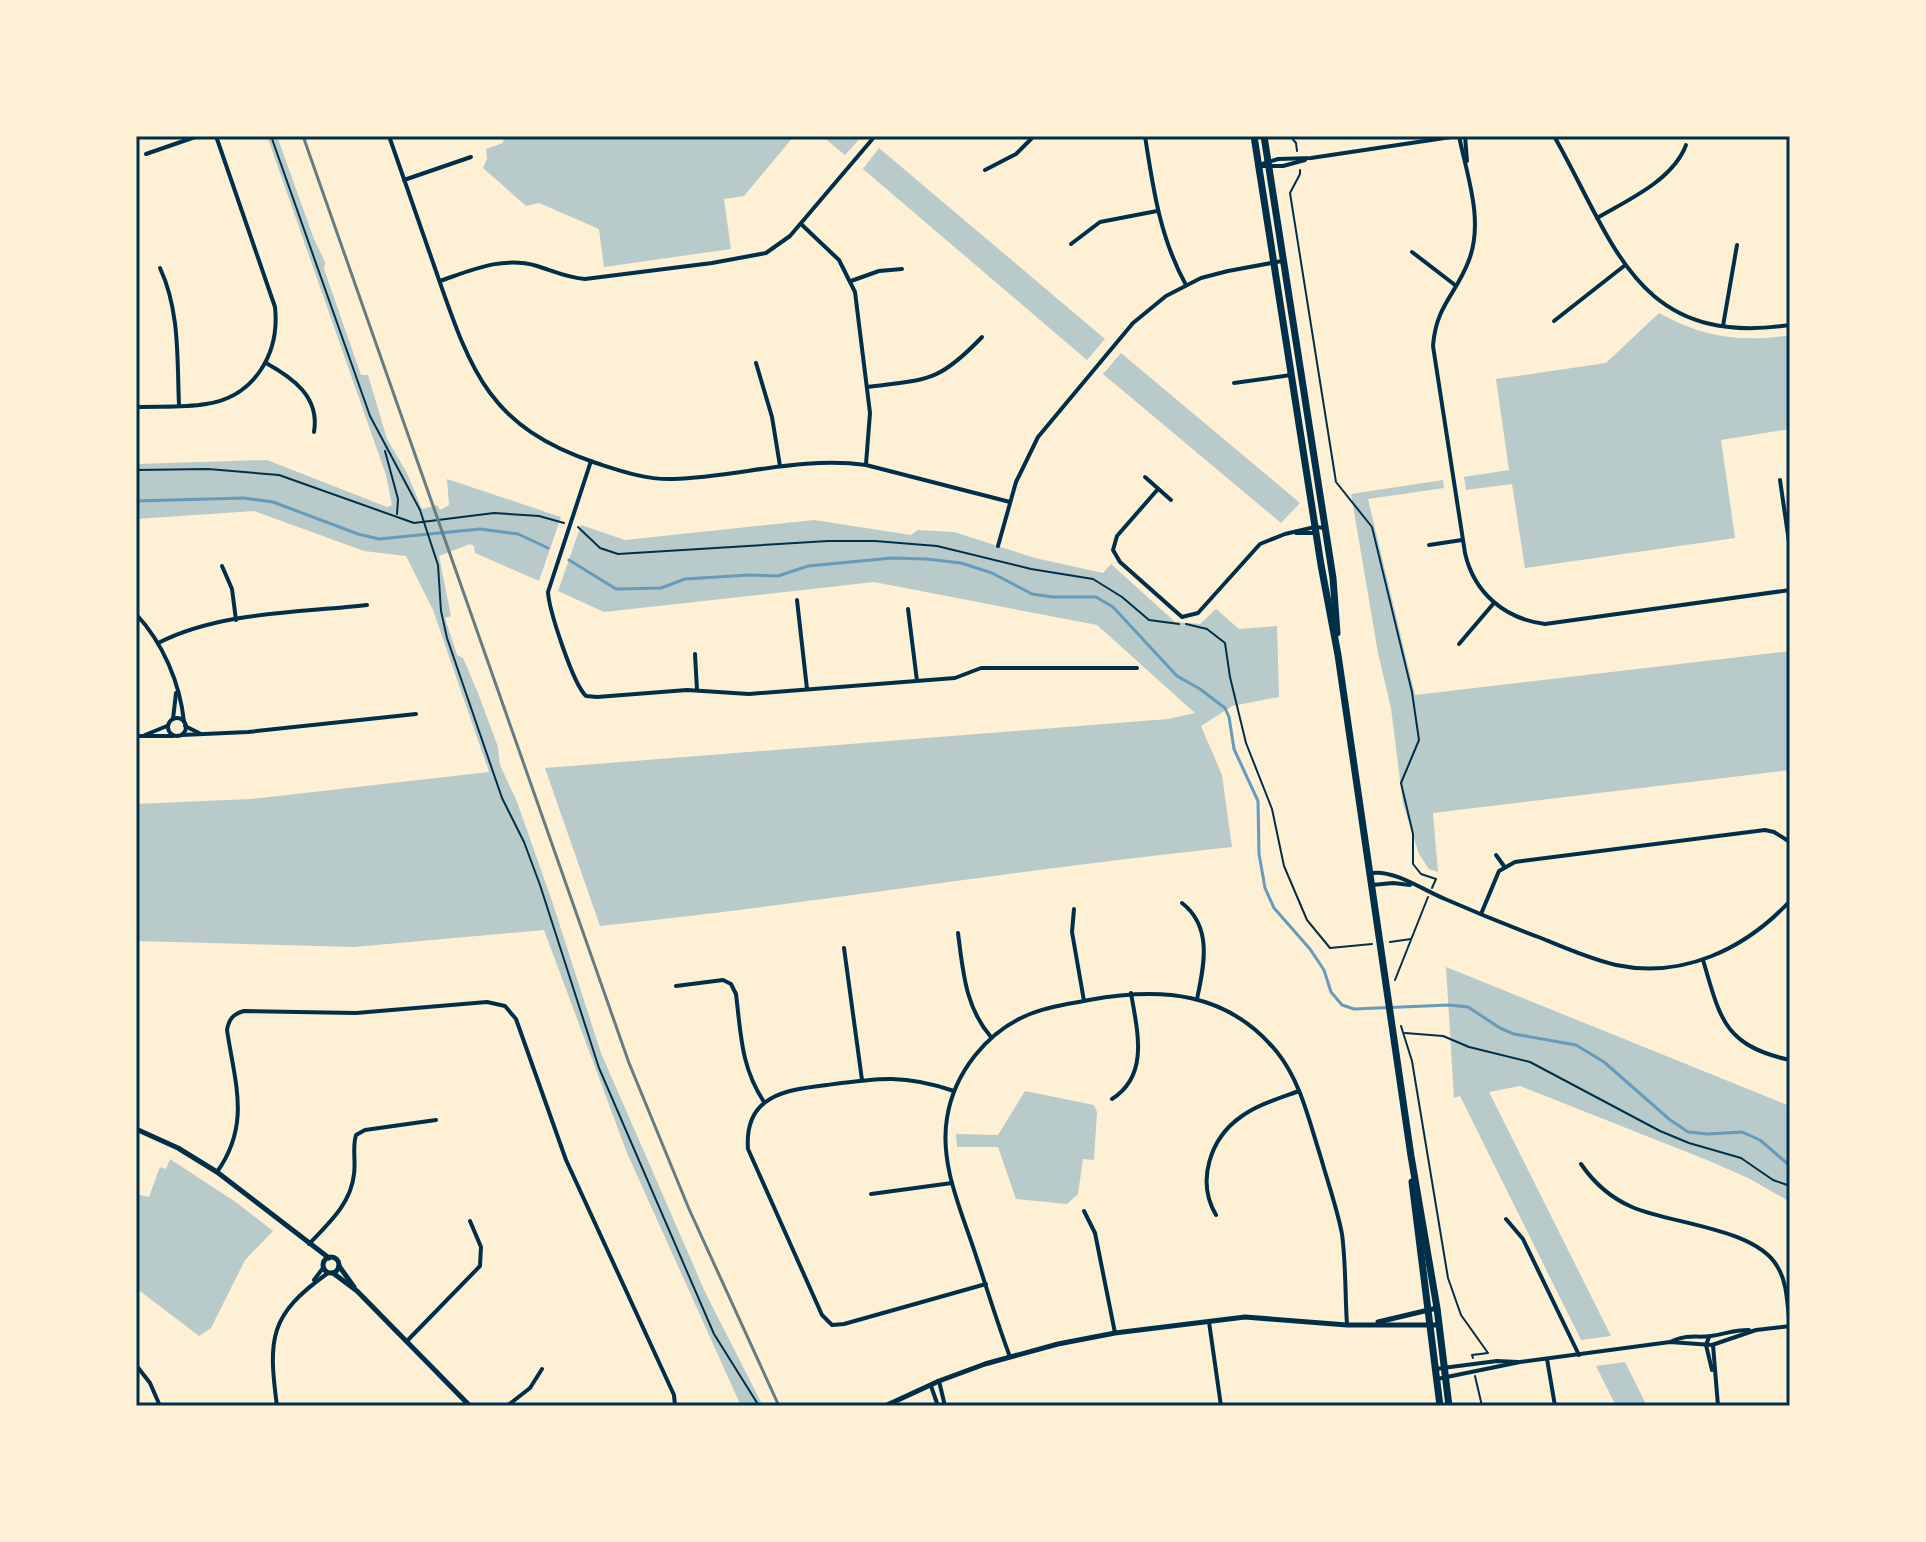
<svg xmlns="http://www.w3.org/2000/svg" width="1926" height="1542" viewBox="0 0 1926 1542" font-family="'Public Sans',sans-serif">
  <rect width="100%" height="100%" fill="#fdf0d5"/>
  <g fill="#b9caca">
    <path d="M267,136h10l37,103 11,23 -1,7 37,106h7l19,64 20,34 15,36 15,-4 3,5 9,-5 -2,-26 114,38 -22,64 -64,-28 -1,-7 -4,-2 -31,12 12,60 -6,2 12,37 6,3 15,35 20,54 2,18 17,37 34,96 50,155 105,241 57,112h-22l-114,-253 -83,-223 -190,17 -218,-6v-137l115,-5 238,-27 -56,-162 -27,-54 -42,-5 -110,-40 -118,8v-55l131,-4 120,47 5,-2 -6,-30z"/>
    <path d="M504,136h290l-50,60 -20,3 7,50 -127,18 -5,-38 -60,-26 -13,3 -43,-38 4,-9 -1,-10 17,-6z"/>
    <path d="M822,136h40l-17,19z"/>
    <path d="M879,148l226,191 -18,21 -224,-191z"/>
    <path d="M1659,313c43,24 82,30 131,22v94l-69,11 14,98 -210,30 -13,-84 -46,6 -2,-13 45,-7 -13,-91 110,-16z"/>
    <path d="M1121,353l179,150 -19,20 -178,-149z"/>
    <path d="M1443,480l1,8 -76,11 47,196 375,-44v119l-357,43 5,59 -9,-3 -10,-15 -16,-50 -12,-96 -13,-55 -27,-159z"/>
    <path d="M814,520l97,15 7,-5 36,2 81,26 68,15 8,-9 64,58 25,2 16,-15 23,20 38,-3 2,71 -47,9 -31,20 21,49 10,72c-211,22 -420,57 -632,79l-55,-158 623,-49 27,-6 -98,-88 -223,-43 -270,30 -46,-21 23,-66 44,15z"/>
    <path d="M1446,967l344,139v96l-40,-23 -38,-17 -192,-76 -31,6 122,244 -30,4 -121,-244 -6,2z"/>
    <path d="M1025,1091l69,14 3,7 -3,48 -11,-1 -5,35 -11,10 -51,-5 -18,-52h-41l-1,-13 42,1z"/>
    <path d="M170,1159l67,44 36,28 -28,29 -34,68 -12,8 -63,-48v-94l13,3 11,-30 6,2z"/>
    <path d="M1625,1362l22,44h-31l-20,-40z"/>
  </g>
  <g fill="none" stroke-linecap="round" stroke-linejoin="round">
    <g stroke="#669bbc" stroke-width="3">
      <path d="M136,501l108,-3 29,4 85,32 21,5 101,-10 38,5 30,14"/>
      <path d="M569,560l47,29 45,-1 24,-9 64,-4 29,1 30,-10 84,-8 34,1 35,4 31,10 40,21 21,3h43l17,10 64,69 23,13 25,19 4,9 5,32 24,52 1,53 6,34 9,20 36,41 14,21 7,22 11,13 12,4 95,-4 19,2 32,21 14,6 62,11 28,17 65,57 19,13 20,2 34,-2 18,8 30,26"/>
    </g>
    <g stroke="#003049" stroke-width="2">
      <path d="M271,136l99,280 50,94 18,55 3,46 6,27 55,160 22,44 16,43 59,183 115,266 45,72"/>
      <path d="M1290,136l6,7 1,8"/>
      <path d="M1300,170v4l-10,19 46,289 36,45 40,165 7,48 -18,43 12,51v30l8,10 15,5 -4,9"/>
      <path d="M385,451l13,48 -1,15"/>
      <path d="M136,470l72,-1 71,6 135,48 80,-10 45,3 25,7"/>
      <path d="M578,527l22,21 18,6 210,-13h47l62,5 94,23 62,10 29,18 27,23 30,4"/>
      <path d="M1186,624l21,5 18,14 5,34 16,66 26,66 12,57 23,54 23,28 42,-4"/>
      <path d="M1390,942l21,-3"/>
      <path d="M1395,980l33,-83"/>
      <path d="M1401,1026l11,35 36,217 13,37 27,38 -16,2 1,3"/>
      <path d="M1405,1033l38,3 26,11 61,15 130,69 29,12 52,15 32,22 17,6"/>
      <path d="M1475,1376l7,30"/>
    </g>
    <g stroke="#003049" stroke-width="4">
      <path d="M389,136c16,46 32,92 48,138 34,98 52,153 159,189 25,8 50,17 77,16 65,-2 127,-23 193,-14l144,37"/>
      <path d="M1145,136c8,52 15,102 41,149"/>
      <path d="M1459,136c8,40 25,84 10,124 -13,35 -33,45 -36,86l32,207c9,40 40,66 80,71l245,-34"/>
      <path d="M1465,136l2,25"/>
      <path d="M1554,136c61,107 82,212 236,189"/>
      <path d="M146,154l52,-18"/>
      <path d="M1259,165l19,-6 33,-1 147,-22"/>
      <path d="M1259,166h24l22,-6"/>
      <path d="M985,170l31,-16 18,-18"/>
      <path d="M404,180l67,-23"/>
      <path d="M1597,218c31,-18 76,-38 89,-73"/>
      <path d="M801,224l38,36 16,32 15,121 -4,51"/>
      <path d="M1071,244l29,-22 57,-11"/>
      <path d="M1412,252l43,33"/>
      <path d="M160,268c20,43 17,91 19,137"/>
      <path d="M440,281c32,-11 62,-25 97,-15 16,5 31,12 48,13l127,-16 54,-10 24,-17 85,-100"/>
      <path d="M851,281l28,-10 23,-2"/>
      <path d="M1554,321l70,-55"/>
      <path d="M1723,326l14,-81"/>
      <path d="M266,363c27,15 54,34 48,69"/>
      <path d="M756,363l16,54 8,49"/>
      <path d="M1234,383l57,-8"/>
      <path d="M867,387c61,-8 71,-4 115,-50"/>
      <path d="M136,407c23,-1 47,1 70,-3 48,-7 74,-50 69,-97l-59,-171"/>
      <path d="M591,461l-43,131c1,18 25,92 38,104l11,1 90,-7 62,4 206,-16 26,-10h156"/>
      <path d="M1145,477l26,23"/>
      <path d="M1780,480l10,69"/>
      <path d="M1158,489l-41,47 -4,14 7,12 62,55 16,-4 62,-69 25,-10 30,-7 10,1"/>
      <path d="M1296,533h19"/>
      <path d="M1429,545l33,-5"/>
      <path d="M998,546l18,-64 22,-45 95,-114 33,-27 35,-18 27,-7 54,-10"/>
      <path d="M222,566l10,23 4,31"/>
      <path d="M797,600l10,89"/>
      <path d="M908,609l9,72"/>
      <path d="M136,614c27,29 44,69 48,108"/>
      <path d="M158,643c63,-32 140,-30 209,-38"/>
      <path d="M1459,644l35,-41"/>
      <path d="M695,654l2,36"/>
      <circle cx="177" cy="727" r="9"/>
      <path d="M173,719l3,-26"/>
      <path d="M185,726l16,8"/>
      <path d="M145,735l22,-9"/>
      <path d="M182,735l66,-3 168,-18"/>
      <path d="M136,736h37"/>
      <path d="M1496,855l8,11"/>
      <path d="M1372,873c23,-3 51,17 73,26 32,14 64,27 96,39 24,10 49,21 75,27 67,14 129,-16 174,-64"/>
      <path d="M1372,885l21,-2 17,2"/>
      <path d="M1182,903c31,24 22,63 15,96"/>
      <path d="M1074,909l-2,23 12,69"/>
      <path d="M1481,914l18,-43 16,-9 250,-32 9,2 16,10"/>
      <path d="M958,933c5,38 7,74 33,104"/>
      <path d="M844,948l18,132"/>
      <path d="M1703,960c17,57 20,86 87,100"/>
      <path d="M676,986l47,-6 8,4 5,10c5,41 5,73 28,108"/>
      <path d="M954,1091c-50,-17 -76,-13 -127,-6 -41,5 -83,10 -79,64l74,166 10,10 12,-1 142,-40"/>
      <path d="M1112,1099c38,-24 25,-69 19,-106"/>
      <path d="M1581,1164c13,19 30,34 51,43 39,17 123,21 145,59 11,17 10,40 13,60"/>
      <path d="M217,1172c34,-48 18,-88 10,-142 2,-11 6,-16 17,-19l112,2 131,-11 18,4 11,13 50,141 108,235 1,11"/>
      <path d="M871,1194l81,-11"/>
      <path d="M1084,1211l11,22 20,100"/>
      <path d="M1216,1215c-20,-34 -6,-77 26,-99 17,-12 38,-18 57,-25"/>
      <path d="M1506,1219l17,20 56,116"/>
      <path d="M309,1244c19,-20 42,-40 45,-70 2,-13 -2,-26 2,-39l9,-5 71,-10"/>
      <path d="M314,1280l9,-12"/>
      <path d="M1209,1322l12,84"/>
      <path d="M1709,1337l-3,8 6,25"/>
      <path d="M407,1341l73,-75 1,-19 -11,-26"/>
      <path d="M1672,1341c18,-7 23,-3 39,-5 15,-2 21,-6 38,-6"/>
      <path d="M1713,1345l5,61"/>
      <path d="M1010,1357c-12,-32 -22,-65 -33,-98 -14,-45 -38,-93 -30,-141 7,-45 40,-87 83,-104 19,-8 39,-10 59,-14 72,-13 138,-9 188,52 24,30 32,69 44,106 7,25 16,50 21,76 4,30 3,61 5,91"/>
      <path d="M1547,1359l8,47"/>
      <path d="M136,1365l14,18 10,23"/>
      <path d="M1435,1369l62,-8 21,1"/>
      <path d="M1437,1379l83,-17 150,-20 42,3 44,-15 34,-4"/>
      <path d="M939,1381l6,25"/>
      <path d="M931,1386l7,20"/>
      <path d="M277,1406c-9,-68 -8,-91 51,-133"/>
      <path d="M507,1406l23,-18 12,-19"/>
    </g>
    <g stroke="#003049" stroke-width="5">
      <path d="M136,1129l42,19 39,24 112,86"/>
      <circle cx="331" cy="1265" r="8"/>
      <path d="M339,1266l15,21"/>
      <path d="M333,1273l24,18 113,115"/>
      <path d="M1378,1322l59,-14"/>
      <path d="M885,1406l54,-25 46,-17 73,-20 57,-11 130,-16 102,8h92"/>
    </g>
    <g stroke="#003049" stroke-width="7">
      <path d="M1254,136l67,429 17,90 73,501 26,152 12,98"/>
      <path d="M1264,136l69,442 4,55"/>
      <path d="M1412,1182l28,224"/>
    </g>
    <path stroke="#657d81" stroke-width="3" d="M303,136l326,927 60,146 90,197"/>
  </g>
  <rect width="1926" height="1542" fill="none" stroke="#fdf0d5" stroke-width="276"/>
  <rect x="138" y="138" width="1650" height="1266" fill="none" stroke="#003049" stroke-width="3"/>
</svg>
